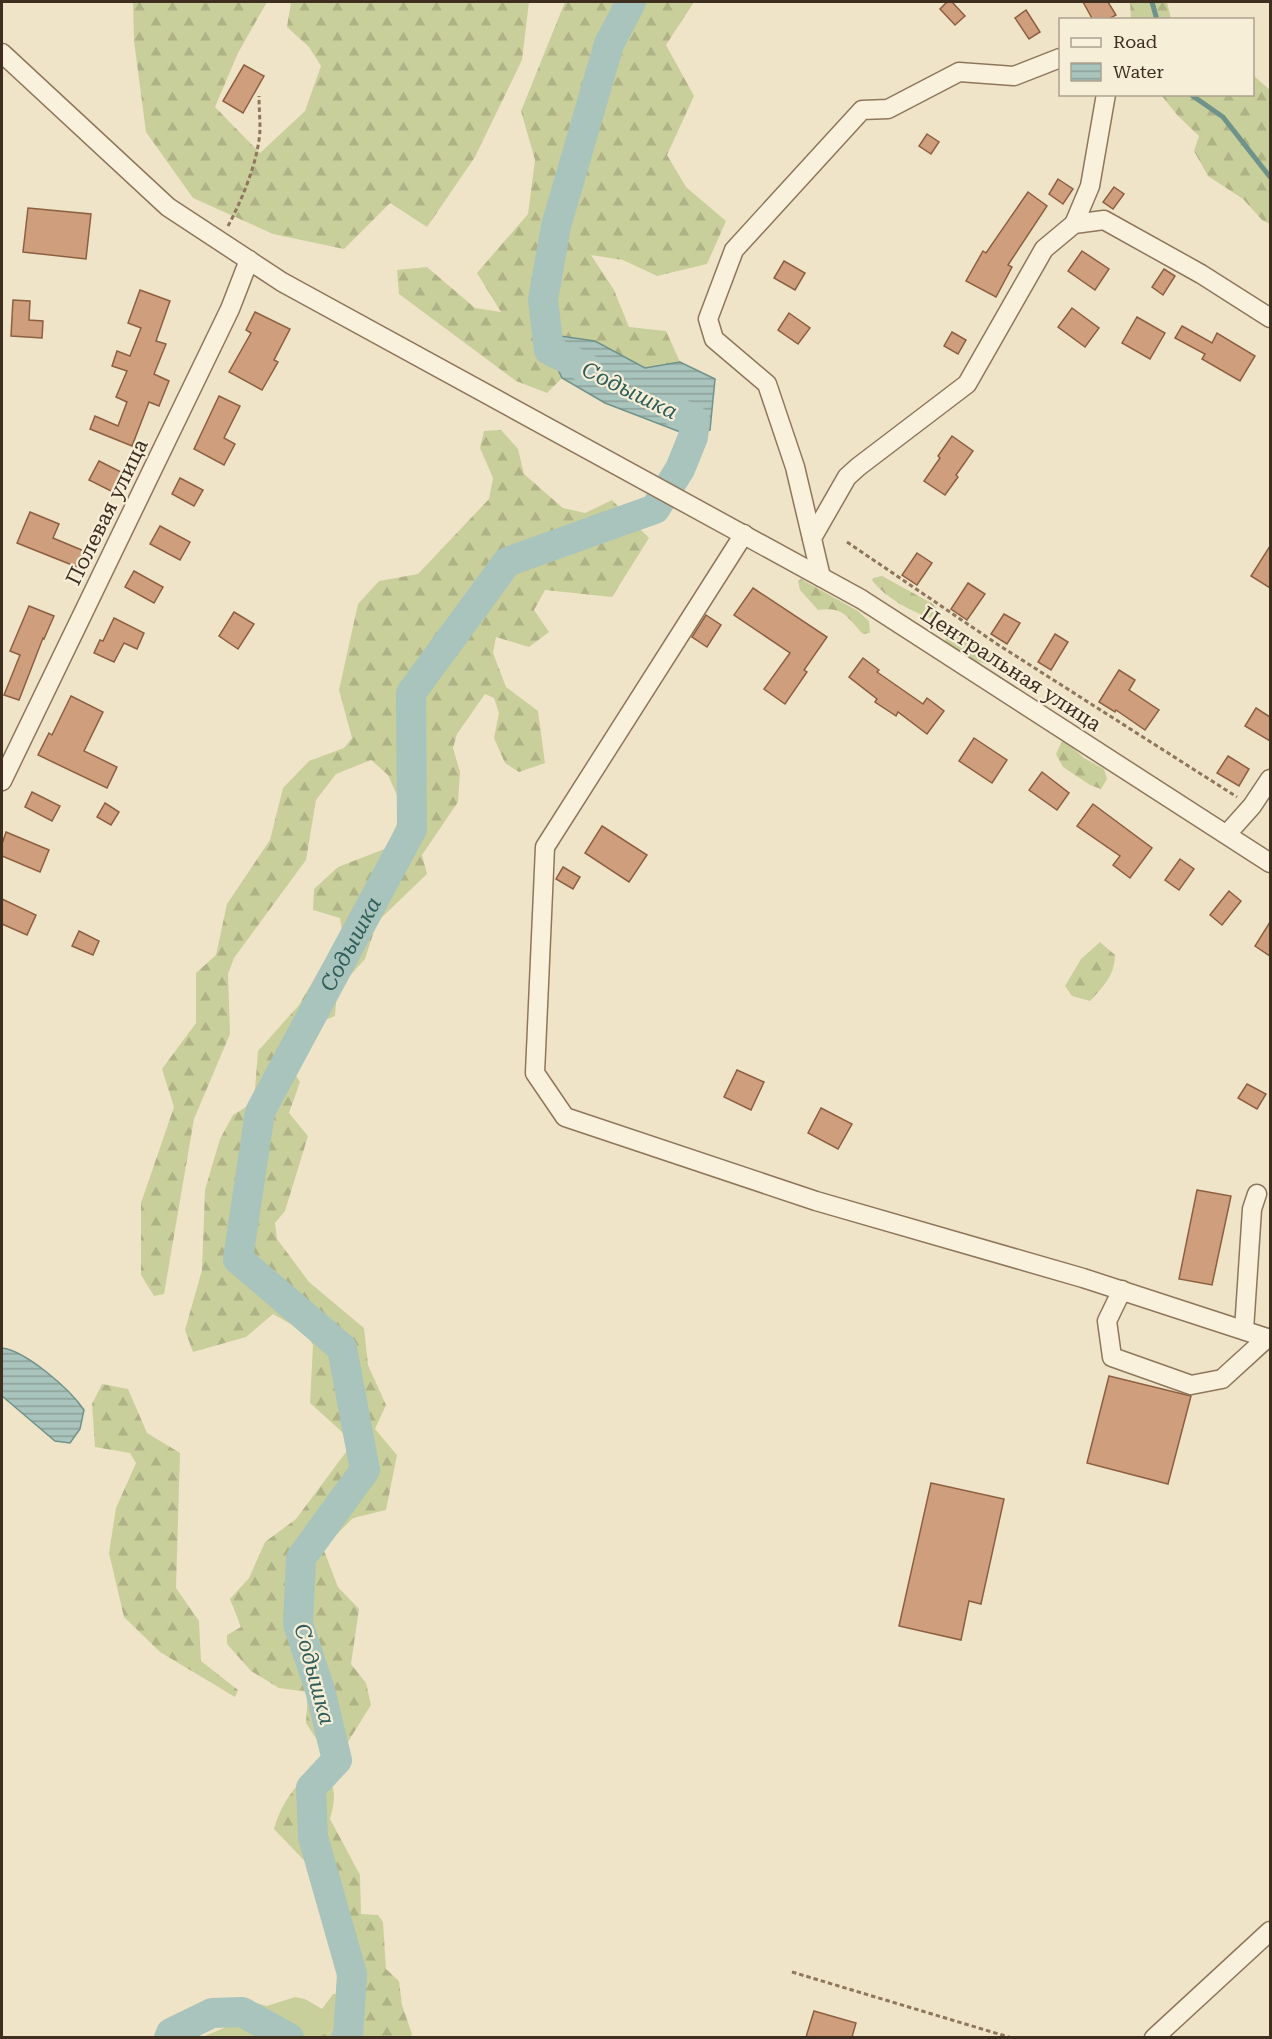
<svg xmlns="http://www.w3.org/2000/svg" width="1272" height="2039" viewBox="0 0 1272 2039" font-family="'Roboto Serif',serif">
  <defs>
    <pattern id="forest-firs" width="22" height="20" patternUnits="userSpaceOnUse" patternTransform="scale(1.5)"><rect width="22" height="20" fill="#c9cf9b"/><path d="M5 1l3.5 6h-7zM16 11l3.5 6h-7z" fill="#aeb285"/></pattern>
    <pattern id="water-rules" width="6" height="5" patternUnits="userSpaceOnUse" patternTransform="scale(1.5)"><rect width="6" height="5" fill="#a9c4bc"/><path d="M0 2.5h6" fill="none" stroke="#8ba098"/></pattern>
  </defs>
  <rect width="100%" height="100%" fill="#f0e4c8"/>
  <path fill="#c9cf9b" d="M333,1994h5l9,8 6,22 -37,13 -116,1 24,-10 28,-26 15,4 28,-9 10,2 17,10z"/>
  <g fill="url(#forest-firs)">
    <path d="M133,2h134l-29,51 -23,54 45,46 45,-42 16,-45 -12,-19 -22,-20 4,-25h238l-7,58 -47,97 -48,70 -37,-24 -46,46 -71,-15 -80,-36 -47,-66 -12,-91z"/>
    <path d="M565,2h129l-28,43 28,51 -27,59 19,32 40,34 -19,43 -50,12 -34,-16 -32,-5 23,35 15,37 37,4 14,31 -35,6 -50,-27 -46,10 13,27 -15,15 -31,-12 -117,-87 -2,-24 30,-3 48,41 26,4 -24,-39 51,-59 7,-54 -14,-49z"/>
    <path d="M1130,2h37l4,17h-40z"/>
    <path d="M1253,75l17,15v134l-8,-4 -19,-21 -35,-23 -14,-25 5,-15 -21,-20 -17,-21 91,-1z"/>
    <path d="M501,430l17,19 6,25 39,34 22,5 27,-13 37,38 -37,59 -67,-7 -11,20 15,22 -20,15 -33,-10 -3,16 13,34 32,24 7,52 -26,9 -14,-9 -11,-25 5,-25 -5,-15 -9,-4 -28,40 -4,14 7,24 -2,30 -36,53 5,19 -50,48 -12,37 -28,31 -2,26 -45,19v32l10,15 -11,31 19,23 -23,75 -10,12 2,16 32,43 55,46 4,37 18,40 -11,24 22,26 -11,55 -33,8 -30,30 15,39 21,22 -8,55 15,19 5,22 -25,40 -29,-5 -11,-17 2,-31 -29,-4 -28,-17 -24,-27v-9l14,-8 -11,-28 19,-21 16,-36 31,-23 53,-71 -7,-16 -32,-29 3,-58 -8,-13 -32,-18 -27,23 -53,15 -8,-22 17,-60 3,-80 15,-51 13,-24 21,-13 4,-51 41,-46 43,-74 -2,-13 -27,-8 1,-21 24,-22 49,-19 16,-39 -15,-34 -17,-15 -35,14 -20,26 -10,60 -72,98 -6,16 2,60 -36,85 -30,175 -10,2 -13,-21v-72l33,-96 -12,-38 34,-46v-50l20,-18 11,-51 43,-64 13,-52 26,-27 35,-13 8,-10 -13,-48 19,-86 21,-23 39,-7 71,-75 4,-21 -13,-30 4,-17z"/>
    <path d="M882,576l51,28 8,12 -6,3c-19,-4 -51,-22 -63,-39l1,-2z"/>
    <path d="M801,579l57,32 11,10 1,12 -7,1c-16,-17 -20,-28 -45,-24l-18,-20 -2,-9z"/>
    <path d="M950,629h11l37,28 1,11 -42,-13 -12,-14z"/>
    <path d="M1063,739l21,19 20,11 3,10 -6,10 -11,-4 -27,-18 -7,-13z"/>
    <path d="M1100,942l15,13c0,20 -12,32 -25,46l-18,-5 -7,-10 16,-27z"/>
    <path d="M102,1384l26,5 19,44 33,20 -4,135 23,33 2,40 37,29 -3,7 -75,-45 -36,-35 -15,-64 7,-45 20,-45 -6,-10 -35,-6 -3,-43z"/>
    <path d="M322,1765c13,22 15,29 8,54l30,56 1,39 17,1 5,7 3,47 13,12 3,24 10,29 -1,3h-95l37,-13 8,-22 3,-33 -13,-33 1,-17 -12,-1 -7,-7 -14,-35 -45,-47c7,-26 24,-50 48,-64z"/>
  </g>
  <g fill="url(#water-rules)" stroke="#6f938a" stroke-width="1.5">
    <path d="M560,336l35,5 50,27 35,-6 35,17 -5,51 -17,7 -88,-34 -43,-25 -13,-28z"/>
    <path d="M2,1348c24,3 68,41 82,62l-4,19 -10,14 -15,-2 -53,-45z"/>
  </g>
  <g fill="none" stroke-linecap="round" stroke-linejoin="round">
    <g stroke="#6f938a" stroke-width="5">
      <path d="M1152,2l5,18"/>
      <path d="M1190,94l33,23 47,60"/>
    </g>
    <g stroke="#a9c4bc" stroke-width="30">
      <path d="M586,368l-37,-18 -6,-50 13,-74 53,-182 22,-42"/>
      <path d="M169,2038l2,-5 41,-20 30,-1 47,26"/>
      <path id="s1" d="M346,2038l2,-1 4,-63 -39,-137 -2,-49 26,-28 -17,-70 -22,-66 3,-66 64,-88 -23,-122 -104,-89 22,-147 152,-283 -1,-136 96,-131 148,-53 25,-40 13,-32 2,-16 -22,-11"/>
    </g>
  </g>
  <g fill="#cf9f7d" stroke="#8d5f41" stroke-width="1.5">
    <path d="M947,2h5l13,14 -10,9 -15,-16z"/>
    <path d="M1083,2h25l8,13 -9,5h-14z"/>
    <path d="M1026,10l14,22 -11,7 -14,-21z"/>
    <path d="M244,65l20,11 -21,37 -20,-12z"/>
    <path d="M927,134l12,8 -8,12 -12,-8z"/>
    <path d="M1058,179l15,10 -10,15 -14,-10z"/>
    <path d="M1114,187l10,7 -11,15 -10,-7z"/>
    <path d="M1028,192l19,14 -39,59 4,2 -16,30 -30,-16 17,-30 3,2z"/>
    <path d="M28,208l63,6 -5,45 -63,-7z"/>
    <path d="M1082,251l27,18 -14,21 -27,-19z"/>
    <path d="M784,261l21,12 -10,17 -21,-12z"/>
    <path d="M1164,269l11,7 -12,19 -11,-8z"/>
    <path d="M140,290l30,11 -14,40 10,3 -12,30 15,7 -10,25 -10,-4 -17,44 -42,-17 5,-13 23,10 9,-24 -11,-5 11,-26 -15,-5 5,-15 13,5 11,-28 -13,-5z"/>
    <path d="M13,300l17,1 -1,19 14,1 -1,17 -31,-2z"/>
    <path d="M1072,308l27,20 -14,19 -27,-20z"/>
    <path d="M255,312l35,17 -16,31 4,2 -16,28 -33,-18 22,-39 -5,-3z"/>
    <path d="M789,313l21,15 -12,16 -20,-14z"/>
    <path d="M1137,317l28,16 -15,26 -28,-16z"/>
    <path d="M1182,326l30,17 5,-10 38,23 -15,25 -38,-22 3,-5 -30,-16z"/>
    <path d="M952,332l14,8 -8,14 -14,-8z"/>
    <path d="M219,396l21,10 -16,32 11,6 -11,21 -30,-16z"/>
    <path d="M952,436l21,15 -17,24 2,2 -13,18 -21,-14 16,-23 -2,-2z"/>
    <path d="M99,461l24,12 -10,19 -24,-12z"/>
    <path d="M180,478l23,12 -9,16 -22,-12z"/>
    <path d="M30,512l29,12 -6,14 31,13 -7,16 -60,-24z"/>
    <path d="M160,526l30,16 -10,18 -30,-16z"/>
    <path d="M1270,546v42l-19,-12z"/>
    <path d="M917,553l15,10 -15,22 -15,-10z"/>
    <path d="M134,571l29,16 -9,16 -29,-16z"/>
    <path d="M968,583l17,11 -18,26 -16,-11z"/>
    <path d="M753,588l74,49 -23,33 3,2 -22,32 -21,-15 26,-36 -56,-38z"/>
    <path d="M29,606l25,10 -10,23 -1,-1 -24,62 -15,-5 16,-40 -10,-4z"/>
    <path d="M234,612l20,12 -16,25 -19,-13z"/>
    <path d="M1004,614l16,9 -13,21 -16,-10z"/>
    <path d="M706,615l15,10 -14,22 -15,-10z"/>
    <path d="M114,618l30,15 -7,16 -13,-6 -10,19 -20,-9 6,-13 3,1z"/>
    <path d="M1055,634l13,8 -17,28 -13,-8z"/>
    <path d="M863,658l16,12 -2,2 46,32 4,-6 17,13 -17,23 -29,-22 -2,4 -21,-14 2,-3 -28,-22z"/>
    <path d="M1119,670l16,10 -6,10 30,20 -14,20 -29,-20 -1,2 -16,-10z"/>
    <path d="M71,696l32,16 -19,39 33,16 -10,21 -69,-33 11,-22 3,2z"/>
    <path d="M1256,708l14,9v24l-25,-15z"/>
    <path d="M974,738l33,22 -15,23 -33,-22z"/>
    <path d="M1228,756l21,13 -10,17 -22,-13z"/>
    <path d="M1042,772l27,21 -12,17 -28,-20z"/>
    <path d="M32,792l28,14 -8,15 -27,-14z"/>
    <path d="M105,803l14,9 -8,13 -14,-8z"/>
    <path d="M1093,804l59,44 -22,30 -17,-13 7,-9 -43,-30z"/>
    <path d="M602,826l45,29 -18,27 -44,-29z"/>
    <path d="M6,832l43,18 -9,22 -38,-16v-12z"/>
    <path d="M1180,859l14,10 -15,21 -14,-10z"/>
    <path d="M563,867l17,10 -7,12 -17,-10z"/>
    <path d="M1229,891l12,10 -19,24 -12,-10z"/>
    <path d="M2,899l34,16 -9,20 -25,-11z"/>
    <path d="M1270,922v34l-15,-10z"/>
    <path d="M79,931l20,10 -6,14 -21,-9z"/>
    <path d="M737,1070l27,12 -13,28 -27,-13z"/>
    <path d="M1247,1084l19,10 -9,15 -19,-11z"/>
    <path d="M821,1108l31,16 -14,25 -30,-16z"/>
    <path d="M1197,1190l34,6 -19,89 -33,-6z"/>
    <path d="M1109,1376l82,20 -23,88 -81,-21z"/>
    <path d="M931,1483l73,16 -23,105 -12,-3 -8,39 -62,-14z"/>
    <path d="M814,2011l42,12 -4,14h-46z"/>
  </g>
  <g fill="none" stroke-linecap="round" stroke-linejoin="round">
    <g stroke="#8d765c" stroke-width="21">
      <g id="minor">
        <path d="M2,53l166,154 114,75 579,317 409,264"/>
        <path d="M1074,224l16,-38 16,-92"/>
        <path d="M744,534l-199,313 -10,226 30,44 251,84 267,77 187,61"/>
        <path d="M812,538l35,-61 11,-10 109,-83 77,-135 30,-25 30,-4 97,54 69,44"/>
        <path d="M821,577l-26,-110 -28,-83 -53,-45 -6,-20 26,-69 128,-140 26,-1 71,-37 55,4 46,-18"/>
        <path d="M2,781l228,-472 19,-49"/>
        <path d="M1227,834l25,-28 18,-27"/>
        <path d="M1122,1290l-15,31 5,36 79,28 31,-6 45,-41"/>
        <path d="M1244,1330l8,-121 5,-15"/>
        <path d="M1154,2038l116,-107"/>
      </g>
    </g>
    <g stroke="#8d765c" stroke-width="3" stroke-dasharray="4.5 3" stroke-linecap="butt">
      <path d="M228,226c14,-26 31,-67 32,-97 0,-11 -1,-22 -1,-33"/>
      <path d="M847,542l150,102 240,153"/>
      <path d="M792,1972l220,66"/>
    </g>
    <use href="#minor" stroke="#faf1dc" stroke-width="18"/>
  </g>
  <g text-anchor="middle" stroke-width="4.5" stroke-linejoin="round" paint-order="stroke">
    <g font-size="21" fill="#3d2e20" stroke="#f7eed8">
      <text transform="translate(107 512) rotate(-64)" y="7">Полевая улица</text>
      <text transform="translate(1011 669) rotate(33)" y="7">Центральная улица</text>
    </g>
    <g font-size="22" font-style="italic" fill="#2f5d5a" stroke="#f7eed8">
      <text transform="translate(630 390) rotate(26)" y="8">Содышка</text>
      <text dy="8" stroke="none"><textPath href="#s1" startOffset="1212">Содышка</textPath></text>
      <text transform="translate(315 1674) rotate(75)" y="8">Содышка</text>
    </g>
  </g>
  <rect width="1272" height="2039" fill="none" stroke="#3d2e20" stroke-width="6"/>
  <rect x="1059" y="18" width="195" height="78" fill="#f7eed8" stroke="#ada18e" stroke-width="1.5"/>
  <rect x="1071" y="38" width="30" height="9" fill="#faf1dc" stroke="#ada18e" stroke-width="1.5"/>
  <text x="1113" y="48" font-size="18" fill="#3d2e20">Road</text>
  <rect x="1071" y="63" width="30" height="18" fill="url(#water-rules)" stroke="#ada18e" stroke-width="1.5"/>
  <text x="1113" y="78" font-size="18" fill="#3d2e20">Water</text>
</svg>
